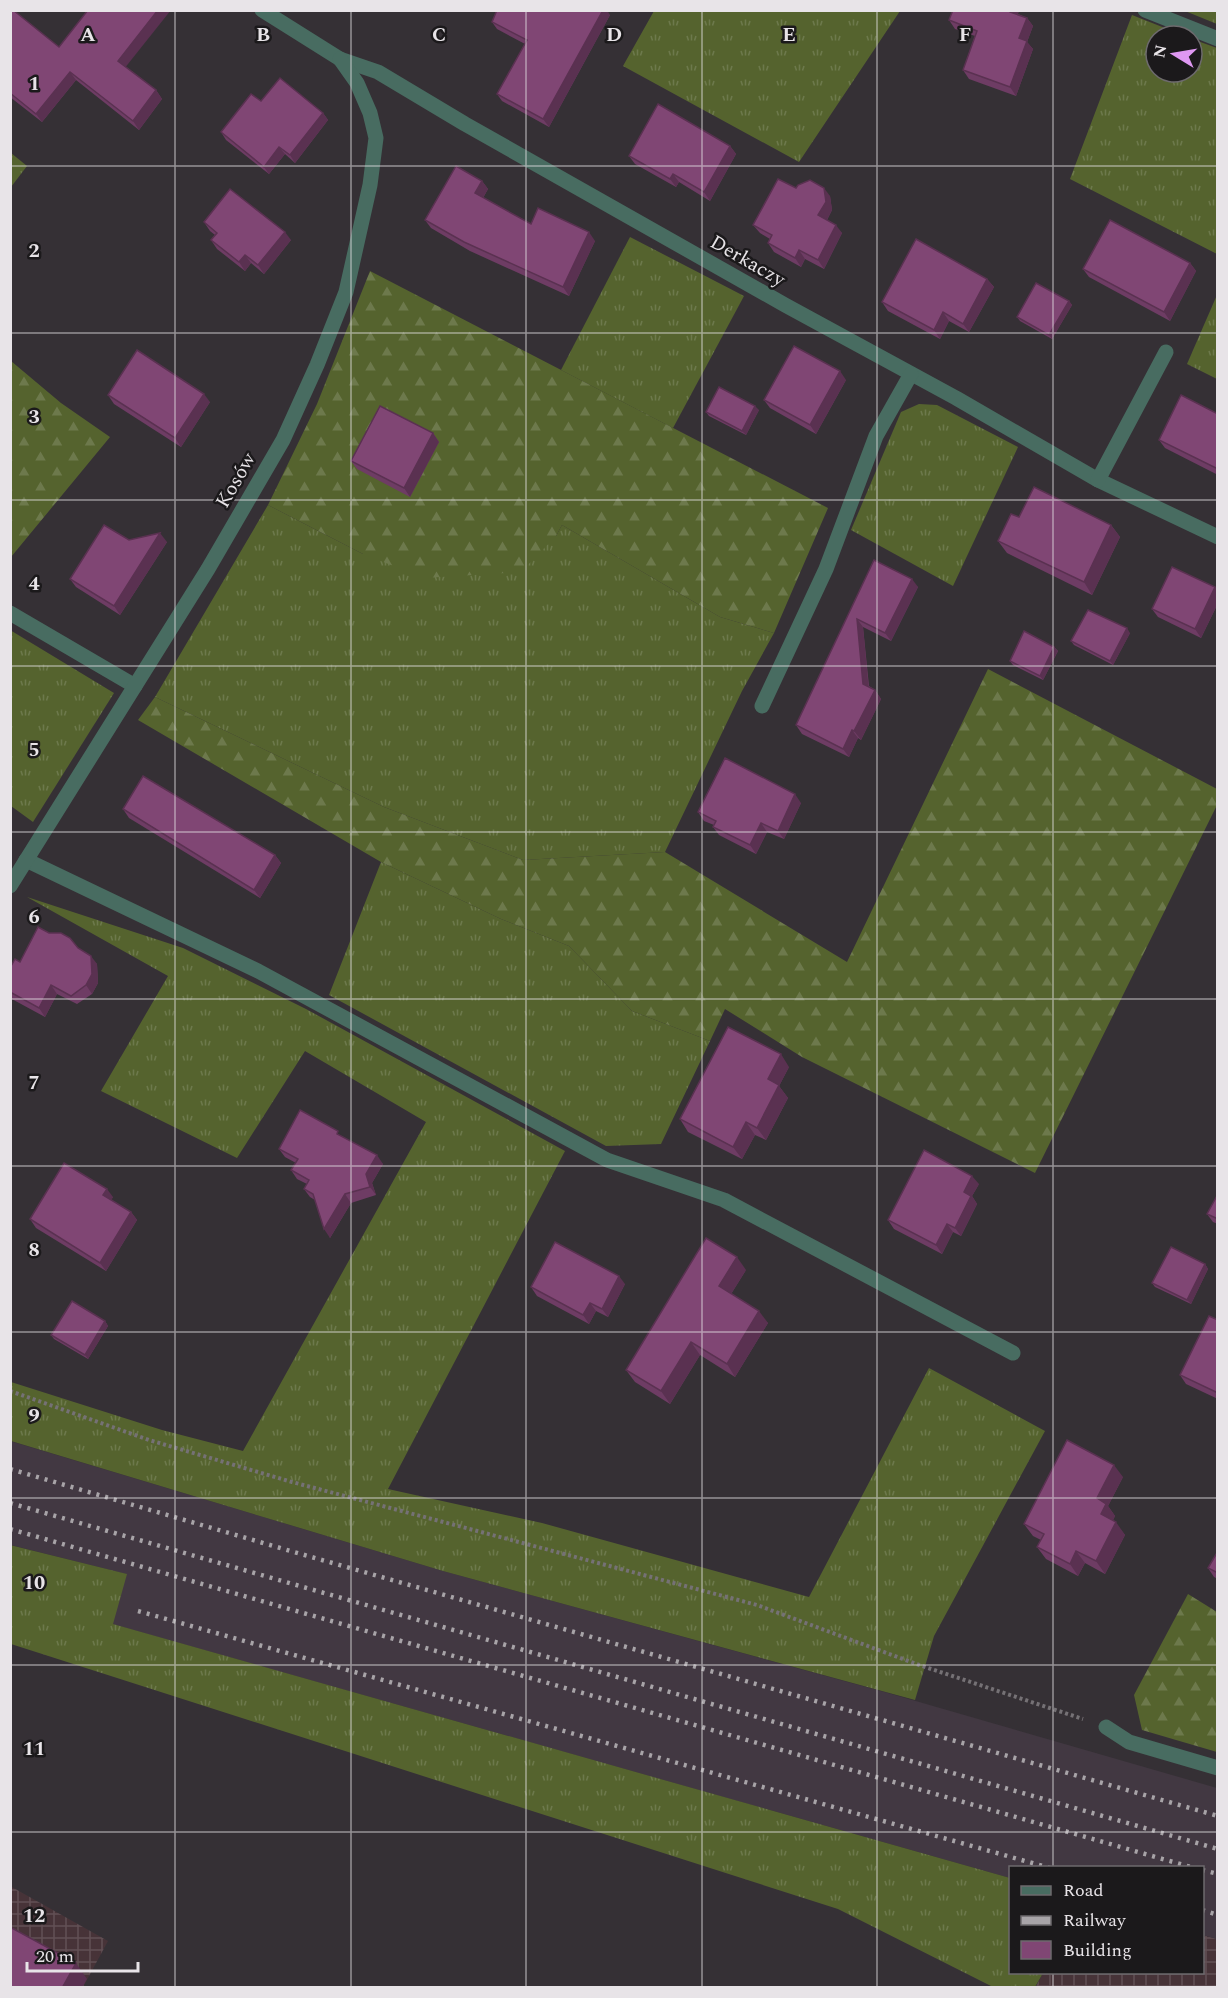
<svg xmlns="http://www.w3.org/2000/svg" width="1228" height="1998" font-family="Spectral,serif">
	<defs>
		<pattern id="industrial-grid" width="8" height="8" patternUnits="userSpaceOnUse" patternTransform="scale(1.5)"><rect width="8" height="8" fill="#473338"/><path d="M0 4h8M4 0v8" fill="none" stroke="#625055"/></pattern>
		<pattern id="grass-tufts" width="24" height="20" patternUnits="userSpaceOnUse" patternTransform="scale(1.5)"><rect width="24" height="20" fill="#55632e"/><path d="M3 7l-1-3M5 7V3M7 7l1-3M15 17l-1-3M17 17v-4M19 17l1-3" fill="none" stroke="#6d794c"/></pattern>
		<pattern id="forest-firs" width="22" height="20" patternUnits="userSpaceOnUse" patternTransform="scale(1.5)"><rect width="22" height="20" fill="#55632e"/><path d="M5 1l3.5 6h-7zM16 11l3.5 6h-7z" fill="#6d794c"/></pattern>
	</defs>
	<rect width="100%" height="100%" fill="#353035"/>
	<g fill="url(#industrial-grid)">
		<path d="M10,1886L108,1941L83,1987H11Z"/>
		<path d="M1203,1935L1217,1939V1987L1035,1988L1043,1973L1202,1972Z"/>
	</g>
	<path fill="#423842" d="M10,1441L443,1571L888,1693L1217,1788V1939L1203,1935L1202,1868H1010V1878L112,1624L126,1574L11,1545Z"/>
	<g fill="url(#grass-tufts)">
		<path d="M654,11V10L900,11L799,162L623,66Z"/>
		<path d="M1185,11H1217V24Z"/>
		<path d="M1132,15L1185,36H1156V72H1192V39L1217,48V254L1070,179Z"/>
		<path d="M11,153L27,166L11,187Z"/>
		<path d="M630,237L744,296L673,428L561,370Z"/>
		<path d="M1217,295V379L1187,364Z"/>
		<path d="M919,404L937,405L1018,447L953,586L851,530L901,412Z"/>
		<path d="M268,505L363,554L556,536L562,525L720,617L774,633L742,691L665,852L523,860L384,807L155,697Z"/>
		<path d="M10,630L114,693L33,822L11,806Z"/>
		<path d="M381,862L501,919L569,946L632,1011L710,1041L661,1144L606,1146L329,995Z"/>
		<path d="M27,897L183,948L306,1009L565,1151L388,1489L542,1523L809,1597L929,1368L1045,1431L934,1636L915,1700L443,1571L11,1441V1382L162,1430L243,1451L426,1122L305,1051L237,1158L101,1091L168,976Z"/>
		<path d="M10,1545L127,1574L113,1624L1010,1878V1972L1043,1973L1035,1987H993L838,1909L11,1644Z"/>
	</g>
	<g fill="url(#forest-firs)">
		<path d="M370,271L828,508L774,633L720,617L562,525L556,536L521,572L424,578L363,554L268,505L317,404Z"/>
		<path d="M11,361L61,403L110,437L11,557Z"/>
		<path d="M988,669L1217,789V805L1035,1173L802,1057L725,1009L710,1041L632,1011L569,946L501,919L381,862L138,720L155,697L384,807L523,860L665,852L847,962Z"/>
		<path d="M1188,1594L1217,1612V1752L1142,1730L1134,1695Z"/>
	</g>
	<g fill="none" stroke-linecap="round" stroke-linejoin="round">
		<path stroke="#757175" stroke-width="4" stroke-dasharray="3 3" stroke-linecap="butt" d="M10,1391L149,1440L292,1482L757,1605L919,1665L1083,1719"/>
		<g stroke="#486c61" stroke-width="15">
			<path d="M262,10L340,59L378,72L465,124L785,305L956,398L1098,480L1218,537"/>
			<path d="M1145,10L1218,39"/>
			<path d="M1098,480L1166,352"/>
			<path d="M10,613L135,686"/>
			<path d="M762,706L826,569L876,436L911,374"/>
			<path d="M26,860L258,971L607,1160L724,1200L1013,1353"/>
			<path d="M10,886L208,569L283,440L317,365L346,292L370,185L376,138L370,113L357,83L340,59"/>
			<path d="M1106,1727L1129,1742L1218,1768"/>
		</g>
		<g stroke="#a8a4a8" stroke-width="4.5" stroke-dasharray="3 6" stroke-linecap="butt">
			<path d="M10,1469L294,1552L1218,1816"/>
			<path d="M10,1503L1218,1849"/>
			<path d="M10,1529L1194,1868"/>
			<path d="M138,1611L1050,1868"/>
			<path d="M1202,1870L1218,1874"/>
			<path d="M1202,1910L1218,1915"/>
		</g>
	</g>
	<g fill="#6e3c64">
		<path d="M10,10L59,47L126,67L156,90L162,99L139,130L76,80L42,122L10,97Z"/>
		<path d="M953,10H1019L1018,14L1027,18L1033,26L1027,42L1033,49L1016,96L969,79L963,70L975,36L955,29L949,20Z"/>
		<path d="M610,15L549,127L502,101L497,94L525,44L497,29L492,22Z"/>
		<path d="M261,101L323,113L328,120L295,163L285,154L269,174L226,140L221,132Z"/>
		<path d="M730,146L736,154L710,201L679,182L676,187L635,164L629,156Z"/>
		<path d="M482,181L488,189L483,198L531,224L595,241L569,296L470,251L431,228L425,220Z"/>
		<path d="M796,188L830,196L832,210L827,220L842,233L824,269L805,259L801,267L774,252L768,243L770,239L760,233L753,225Z"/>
		<path d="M204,222L291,240L264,274L251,263L245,271L217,249L211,240L215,235L210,231Z"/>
		<path d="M1190,263L1196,271L1170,321L1089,277L1083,269Z"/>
		<path d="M987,279L994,287L969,332L949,321L940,339L888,311L882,302Z"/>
		<path d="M1069,301L1072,305L1052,339L1020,321L1017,317Z"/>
		<path d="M846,380L816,434L770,408L764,400Z"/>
		<path d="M108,395L210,402L181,447L114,404Z"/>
		<path d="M759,410L746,435L709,416L706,412Z"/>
		<path d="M1218,414V475L1165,448L1159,440Z"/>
		<path d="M433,433L439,442L410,497L357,469L351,461Z"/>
		<path d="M1019,517L1111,525L1120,537L1092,595L1007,553L998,541Z"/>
		<path d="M129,540L167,542L120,615L76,587L70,579Z"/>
		<path d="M874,560L918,587L891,641L863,627L869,686L875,690L881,699L861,740L858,738L849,757L802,734L796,725Z"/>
		<path d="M1215,587L1218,591V603L1201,638L1158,617L1152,609Z"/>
		<path d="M1130,633L1113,665L1074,645L1071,641Z"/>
		<path d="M1054,647L1058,651L1043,680L1013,665L1010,661Z"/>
		<path d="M801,803L784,839L767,832L756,854L719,835L713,827L714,825L704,821L698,812Z"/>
		<path d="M123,809L275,855L281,863L260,898L129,818Z"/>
		<path d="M78,948L97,964L98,983L92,994L77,1004L57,994L45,1017L10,998V968L20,962Z"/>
		<path d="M789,1067L779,1086L788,1098L766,1140L755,1135L742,1159L688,1132L680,1119Z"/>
		<path d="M342,1136L383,1164L372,1183L376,1195L351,1203L330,1238L315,1200L310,1197L304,1189L307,1184L297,1179L291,1170L296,1163L285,1157L279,1149Z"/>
		<path d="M979,1184L972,1196L977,1204L961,1236L953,1232L942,1254L894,1229L888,1220Z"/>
		<path d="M1218,1194V1224L1213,1222L1207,1214Z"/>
		<path d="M113,1197L111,1200L131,1212L137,1220L106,1271L36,1228L30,1219Z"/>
		<path d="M1205,1264L1208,1269L1191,1304L1155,1287L1152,1283Z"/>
		<path d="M746,1270L731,1294L768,1323L735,1377L700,1355L670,1404L635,1382L626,1370Z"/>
		<path d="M625,1284L608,1317L596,1311L589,1324L537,1296L531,1287Z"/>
		<path d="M1218,1320V1399L1186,1384L1180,1375Z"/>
		<path d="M105,1321L108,1326L88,1359L54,1339L51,1335Z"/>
		<path d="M1123,1477L1108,1506L1115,1516L1113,1520L1125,1535L1105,1574L1085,1563L1078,1576L1046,1559L1037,1547L1041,1540L1033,1536L1024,1524Z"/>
		<path d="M1218,1551V1579L1214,1577L1208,1568Z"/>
	</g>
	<g fill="#5a3151">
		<path d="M158,10H171L124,69L118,61Z"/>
		<path d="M603,10H607L610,15L549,127L543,119Z"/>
		<path d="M1010,10H1019L1016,20L1010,12Z"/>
		<path d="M1027,18L1033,26L1027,42L1033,49L1016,96L1010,87L1019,38Z"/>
		<path d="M70,72L76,80L42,122L36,114Z"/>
		<path d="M156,90L162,99L139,130L133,121Z"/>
		<path d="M323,113L328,120L295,163L290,155Z"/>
		<path d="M730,146L736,154L710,201L704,192Z"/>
		<path d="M279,147L285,154L269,174L264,167Z"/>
		<path d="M673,174L679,182L676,187L670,179Z"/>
		<path d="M482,181L488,189L481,201L475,193Z"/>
		<path d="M824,188L830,196L832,210L825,224L818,215Z"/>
		<path d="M836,225L842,233L824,269L818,260Z"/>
		<path d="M285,232L291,240L264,274L258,265Z"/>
		<path d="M589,232L595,241L569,296L563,287Z"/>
		<path d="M799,250L805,259L801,267L795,258Z"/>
		<path d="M245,255L251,263L245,271L239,262Z"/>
		<path d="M1190,263L1196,271L1170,321L1164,312Z"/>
		<path d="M987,279L994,287L969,332L963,324Z"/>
		<path d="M1069,301L1072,305L1052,339L1049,335Z"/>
		<path d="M943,312L949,321L940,339L934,330Z"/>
		<path d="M840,371L846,380L816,434L810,425Z"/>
		<path d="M204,394L210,402L181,447L175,438Z"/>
		<path d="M755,406L759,410L746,435L742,431Z"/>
		<path d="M433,433L439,442L410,497L404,488Z"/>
		<path d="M1111,525L1120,537L1092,595L1084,582Z"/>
		<path d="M160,533L167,542L120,615L114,606Z"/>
		<path d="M912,579L918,587L891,641L885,633Z"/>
		<path d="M1215,587L1218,591V603L1201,638L1195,629Z"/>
		<path d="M857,619L863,627L869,692L863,684Z"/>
		<path d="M1127,628L1130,633L1113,665L1110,661Z"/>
		<path d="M1054,647L1058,651L1043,680L1040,676Z"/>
		<path d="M875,690L881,699L861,740L854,731Z"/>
		<path d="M852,730L858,738L849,757L843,749Z"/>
		<path d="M795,794L801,803L784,839L778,831Z"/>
		<path d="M761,823L767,832L756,854L750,845Z"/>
		<path d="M275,855L281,863L260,898L254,890Z"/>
		<path d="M91,956L97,964L98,983L92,994L86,985Z"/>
		<path d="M51,985L57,994L45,1017L39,1008Z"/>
		<path d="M781,1054L789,1067L779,1086L788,1098L766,1140L757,1128L768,1079Z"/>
		<path d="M746,1122L755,1135L742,1159L733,1147Z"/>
		<path d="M377,1155L383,1164L372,1183L376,1195L370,1187L366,1174Z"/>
		<path d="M972,1176L979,1184L972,1196L977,1204L961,1236L955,1228L964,1192Z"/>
		<path d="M107,1189L113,1197L109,1204L103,1195Z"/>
		<path d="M345,1194L351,1203L330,1238L324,1229Z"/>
		<path d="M131,1212L137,1220L106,1271L100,1263Z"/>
		<path d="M947,1224L953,1232L942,1254L936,1245Z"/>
		<path d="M737,1257L746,1270L728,1299L719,1286Z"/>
		<path d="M1205,1264L1208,1269L1191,1304L1187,1300Z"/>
		<path d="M619,1276L625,1284L608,1317L602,1309Z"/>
		<path d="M590,1303L596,1311L589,1324L583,1315Z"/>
		<path d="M759,1311L768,1323L735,1377L727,1364Z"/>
		<path d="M105,1321L108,1326L88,1359L85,1355Z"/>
		<path d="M691,1342L700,1355L670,1404L661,1391Z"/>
		<path d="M1114,1465L1123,1477L1108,1506L1115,1516L1110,1527L1101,1514L1097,1498Z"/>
		<path d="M1116,1522L1125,1535L1105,1574L1096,1561Z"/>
		<path d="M1076,1551L1085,1563L1078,1576L1070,1564Z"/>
		<path d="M76,1963L87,1979L82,1988H62Z"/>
	</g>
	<g fill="#804674" stroke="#5a3151" stroke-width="1.5">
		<path d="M10,10H13L59,47L88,10H158L118,61L156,90L133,121L70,72L36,114L10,93Z"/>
		<path d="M497,10H603L543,119L497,94L527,40L492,22Z"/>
		<path d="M953,10H1010V12L1027,18L1019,38L1027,41L1010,87L963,70L977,31L949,20Z"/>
		<path d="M280,78L323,113L290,155L279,147L264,167L221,132L251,94L261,101Z"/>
		<path d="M658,104L730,146L704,192L673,174L670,179L629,156Z"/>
		<path d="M456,166L482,181L475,193L531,224L538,208L589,232L563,287L464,242L425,220Z"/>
		<path d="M778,179L796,188L798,185L810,180L824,188L826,202L818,215L836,225L818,260L799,250L795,258L768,243L772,235L753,225Z"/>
		<path d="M230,189L285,232L258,265L245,255L239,262L211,240L217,233L204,222Z"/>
		<path d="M1110,220L1190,263L1164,312L1083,269Z"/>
		<path d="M916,239L987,279L963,324L943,312L934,330L882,302Z"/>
		<path d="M1036,283L1069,301L1049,335L1017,317Z"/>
		<path d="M794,346L840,371L810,425L764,400Z"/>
		<path d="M137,350L204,394L175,438L108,395Z"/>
		<path d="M719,387L755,406L742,431L706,412Z"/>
		<path d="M1181,395L1218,414V469L1159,440Z"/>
		<path d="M380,406L433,433L404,488L351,461Z"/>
		<path d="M1034,487L1111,525L1084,582L998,541L1011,514L1019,517Z"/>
		<path d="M104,525L129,540L160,533L114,606L70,579Z"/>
		<path d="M874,560L912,579L885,633L857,619L863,684L875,690L854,731L852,730L843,749L796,725Z"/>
		<path d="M1172,567L1215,587L1195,629L1152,609Z"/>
		<path d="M1088,610L1127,628L1110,661L1071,641Z"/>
		<path d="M1024,631L1054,647L1040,676L1010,661Z"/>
		<path d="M725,758L795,794L778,831L761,823L750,845L713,827L716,821L698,812Z"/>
		<path d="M143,776L275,855L254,890L123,809Z"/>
		<path d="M38,927L49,933H61L70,938L78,948L91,956L92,974L86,985L71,996L51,985L39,1008L10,992V968L15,959L20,962Z"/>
		<path d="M728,1027L781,1054L768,1079L779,1085L757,1128L746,1122L733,1147L680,1119Z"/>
		<path d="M300,1110L338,1131L337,1134L377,1155L366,1174L370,1187L345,1194L324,1229L313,1194L304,1189L309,1180L291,1170L298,1159L279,1149Z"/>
		<path d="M924,1150L972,1176L964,1192L971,1196L955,1228L947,1224L936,1245L888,1220Z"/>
		<path d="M64,1163L107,1189L103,1195L131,1212L100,1263L30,1219Z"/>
		<path d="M1218,1194V1219L1207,1214Z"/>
		<path d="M706,1238L737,1257L719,1286L759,1311L727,1364L691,1342L661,1391L626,1370Z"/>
		<path d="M555,1242L619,1276L602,1309L590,1303L583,1315L531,1287Z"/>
		<path d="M1171,1247L1205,1264L1187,1300L1152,1283Z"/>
		<path d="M72,1301L105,1321L85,1355L51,1335Z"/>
		<path d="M1209,1316L1218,1320V1393L1180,1375Z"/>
		<path d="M1067,1440L1114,1465L1097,1498L1106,1504L1101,1514L1116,1522L1096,1561L1076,1551L1070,1564L1037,1547L1044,1534L1024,1524Z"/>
		<path d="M1218,1551V1573L1208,1568Z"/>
		<path d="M10,1927L76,1963L62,1988H10Z"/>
	</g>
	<path fill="none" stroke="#e8e4e8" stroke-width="1.5" stroke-opacity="0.55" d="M175,10V1988M351,10V1988M526,10V1988M702,10V1988M877,10V1988M1053,10V1868M10,166H1218M10,333H1218M10,500H1218M10,666H1218M10,832H1218M10,999H1218M10,1166H1218M10,1332H1218M10,1498H1218M10,1665H1218M10,1832H1218M1053,1972V1988"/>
	<g text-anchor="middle" stroke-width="5" stroke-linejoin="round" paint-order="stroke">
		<g font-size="20" fill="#e8e4e8" stroke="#1b191b">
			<text transform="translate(748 260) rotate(30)" y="7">Derkaczy</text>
			<text transform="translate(235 480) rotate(-60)" y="7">Kosów</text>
		</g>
	</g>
	<g font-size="20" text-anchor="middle" font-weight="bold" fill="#e8e4e8" stroke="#1b191b" stroke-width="5" stroke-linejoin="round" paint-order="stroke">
		<text x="88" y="41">A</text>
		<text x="263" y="41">B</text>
		<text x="439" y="41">C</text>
		<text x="614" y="41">D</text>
		<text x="789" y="41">E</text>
		<text x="965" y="41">F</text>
		<text x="34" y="90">1</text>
		<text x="34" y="257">2</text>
		<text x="34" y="423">3</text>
		<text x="34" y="590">4</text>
		<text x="34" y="756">5</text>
		<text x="34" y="923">6</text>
		<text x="34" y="1089">7</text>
		<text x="34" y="1256">8</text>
		<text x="34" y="1422">9</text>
		<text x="34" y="1589">10</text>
		<text x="34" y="1755">11</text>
		<text x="34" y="1922">12</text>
	</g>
	<rect width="1228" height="1998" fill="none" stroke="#e8e4e8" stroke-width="24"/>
	<rect x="1009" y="1866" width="195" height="108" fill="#1b191b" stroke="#6d6a6d" stroke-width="1.5"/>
	<rect x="1021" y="1886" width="30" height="9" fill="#486c61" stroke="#6d6a6d" stroke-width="1.5"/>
	<text x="1063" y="1896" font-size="18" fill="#e8e4e8">Road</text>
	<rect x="1021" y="1916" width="30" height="9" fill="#a8a4a8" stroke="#6d6a6d" stroke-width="1.5"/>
	<text x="1063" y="1926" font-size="18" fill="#e8e4e8">Railway</text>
	<rect x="1021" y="1941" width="30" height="18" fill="#804674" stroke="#6d6a6d" stroke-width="1.5"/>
	<text x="1063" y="1956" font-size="18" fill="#e8e4e8">Building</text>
	<g transform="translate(1174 54) rotate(281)"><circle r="28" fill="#1b191b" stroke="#6d6a6d" stroke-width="1.5"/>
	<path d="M0-4.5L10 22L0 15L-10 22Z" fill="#df98f2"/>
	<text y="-9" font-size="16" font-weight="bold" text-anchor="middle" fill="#e8e4e8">N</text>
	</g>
	<path d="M27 1962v9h111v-9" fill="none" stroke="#e8e4e8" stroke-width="3"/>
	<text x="36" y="1962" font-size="18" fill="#e8e4e8" stroke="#1b191b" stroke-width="4.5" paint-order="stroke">20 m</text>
</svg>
